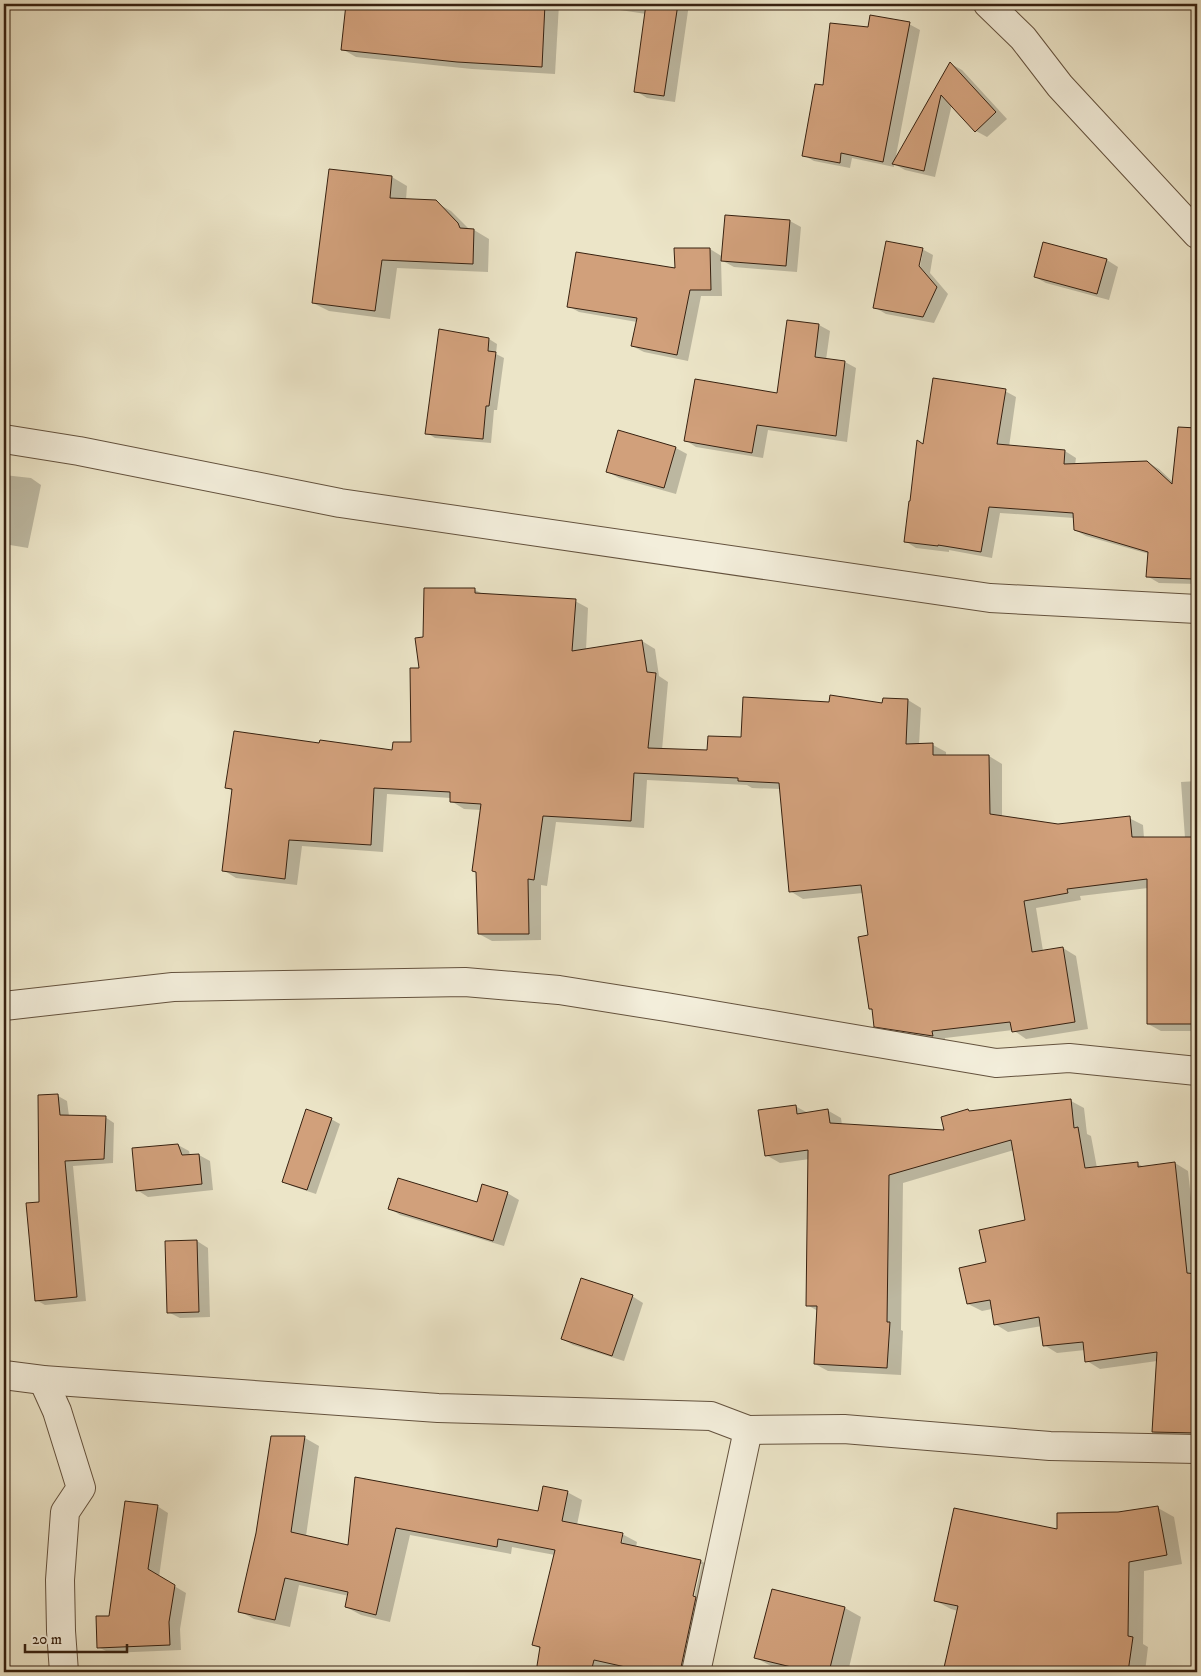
<svg xmlns="http://www.w3.org/2000/svg" width="1201" height="1676" font-family="'IM FELL DW Pica',serif">
	<rect width="100%" height="100%" fill="#ece5c8"/>
	<filter id="stains"><feTurbulence type="fractalNoise" baseFrequency=".004" numOctaves="4"/><feColorMatrix values="0 0 0 0 .2 0 0 0 0 .09 0 0 0 0 .02 0 0 0 .5 -.17"/></filter>
	<radialGradient id="worn" r=".72"><stop offset=".6" stop-color="#630" stop-opacity="0"/><stop offset="1" stop-color="#630" stop-opacity=".3"/></radialGradient>
	<g fill="#0003" fill-rule="evenodd">
		<path d="M347,4H559L555,74L472,69L356,57L342,49Z"/>
		<path d="M609,4H689L675,102L647,98L636,91L646,14L620,10Z"/>
		<path d="M909,24L920,30L895,161L951,64L962,70L1007,119L987,137L976,131L952,104L935,177L905,170L894,164V167L852,158L850,168L814,161L803,155L824,87L869,29Z"/>
		<path d="M1197,116V143L1192,117Z"/>
		<path d="M330,170L392,177L407,186L406,200L435,202L451,211L470,230H474L489,239L488,272L397,268L390,319L329,311L313,303Z"/>
		<path d="M790,221L801,227L797,272L734,267L721,260L722,296H701L688,361L644,352L632,346L637,322L579,312L568,306L676,269L710,249L723,257Z"/>
		<path d="M1044,243L1107,260L1118,267L1109,300L1046,283L1035,277Z"/>
		<path d="M922,249L933,255L930,273L948,294L934,323L886,314L874,307ZM921,251H923L919,272H917Z"/>
		<path d="M788,321L819,325L830,331L826,360L845,362L856,368L847,442L768,430L763,458L696,447L685,440L778,395Z"/>
		<path d="M489,339L497,344L496,354L504,358L497,410H494L491,443L435,438L427,433Z"/>
		<path d="M1005,391L1016,397L1009,447L1065,451L1076,458L1075,465L1147,462L1159,469L1174,483L1176,458L1197,460V584L1159,583L1147,576L1149,554L1086,536L1075,530L1074,518L1000,513L992,558L949,550V552L916,548L905,541L924,445Z"/>
		<path d="M619,432L676,448L687,454L676,494L619,478L608,472Z"/>
		<path d="M4,475L31,478L41,485L28,548L4,544Z"/>
		<path d="M475,590L483,594L575,601L588,608L586,650L642,641L655,649L659,676L668,682L662,750L709,751L830,703L884,704V699L908,700L921,708L919,745H933L946,752V757L989,756L1002,764V817L1058,826L1129,818L1143,825L1144,838H1185L1181,782L1197,781V1031H1161L1148,1024V888L1080,896L1081,900L1036,908L1043,951L1063,948L1076,956L1088,1029L1026,1039L1013,1030L945,1038V1043L889,1033L876,1026L874,1010L870,1009V936L863,893L803,899L790,891L781,789L752,788L747,785L647,780L644,828L556,822L547,886L541,885V940L492,941L479,934L478,873L473,871L481,810L464,809L451,801V798L387,794L383,852L302,846L297,885L236,878L223,870L233,791L227,788L320,744L394,751L413,744L424,638Z"/>
		<path d="M58,1096L67,1101L69,1116L105,1117L114,1123L113,1163L73,1166L86,1301L45,1305L36,1300L40,1203Z"/>
		<path d="M1071,1101L1084,1108L1087,1134L1091,1136L1097,1168L1138,1164L1144,1167L1175,1163L1188,1171L1197,1251V1440H1167L1153,1432L1157,1361L1100,1369L1087,1361L1085,1350L1057,1353L1044,1345L1042,1326L1008,1332L995,1324L992,1309L982,1311L968,1304L988,1263L1027,1221L1014,1150L903,1183L901,1330L903,1331L901,1375L828,1371L815,1364L818,1311L807,1305L810,1159L780,1163L766,1155L795,1106L808,1113L827,1110L841,1118L842,1125L946,1131L968,1110L972,1112Z"/>
		<path d="M331,1119L340,1124L316,1194L292,1186L283,1181Z"/>
		<path d="M178,1145L189,1151L190,1156L199,1155L210,1161L213,1190L148,1197L137,1190Z"/>
		<path d="M507,1193L519,1200L504,1246L400,1215L389,1208L478,1203Z"/>
		<path d="M197,1241L208,1248L210,1317L180,1318L168,1312Z"/>
		<path d="M632,1296L643,1303L624,1361L573,1345L562,1339Z"/>
		<path d="M272,1437L305,1438L319,1446L306,1536L349,1546L356,1478L539,1513L567,1492L582,1500L577,1525L622,1534L637,1542L636,1547L701,1561L715,1569L696,1672H631L608,1667L607,1672H537L541,1649L534,1645L555,1555L512,1547L511,1554L410,1535L390,1622L361,1615L346,1607L349,1596L299,1585L290,1627L254,1619L239,1611L257,1533ZM621,1537H623L621,1549ZM699,1564H702L693,1603L691,1602Z"/>
		<path d="M4,1449L10,1452L4,1528Z"/>
		<path d="M157,1506L168,1513L159,1577L186,1593L180,1629L181,1650L110,1653L98,1647Z"/>
		<path d="M1158,1508L1174,1517L1182,1564L1144,1571L1143,1644L1148,1647L1145,1672H944L958,1611L951,1609L936,1601L1058,1530L1118,1514Z"/>
		<path d="M845,1608L861,1617L848,1672H793L773,1667L756,1658Z"/>
	</g>
	<g fill="#d1a07b" stroke="#372110">
		<path d="M346,4H545L542,67L457,62L341,50Z"/>
		<path d="M646,4H678L664,96L634,92Z"/>
		<path d="M870,15L910,22L883,162L841,153L840,163L802,156L815,84L823,85L830,23L868,27Z"/>
		<path d="M950,62L996,112L975,132L941,95L924,171L892,164Z"/>
		<path d="M329,169L392,176L390,198L436,200L458,223L460,228L474,229L473,264L382,260L375,311L312,303Z"/>
		<path d="M725,215L790,220L786,266L721,261Z"/>
		<path d="M886,241L923,248L919,266L937,287L923,317L873,308Z"/>
		<path d="M1043,242L1107,259L1097,294L1034,277Z"/>
		<path d="M674,248H710L711,290H690L677,355L631,346L637,318L567,307L576,252L675,268Z"/>
		<path d="M787,320L819,324L815,357L845,361L836,436L757,425L752,453L684,441L695,379L777,393Z"/>
		<path d="M439,329L489,338L488,351L496,352L489,406H486L483,439L425,434Z"/>
		<path d="M933,378L1006,389L997,444L1065,450L1064,464L1147,461L1172,484L1178,427L1197,428V531L1194,579L1146,577L1148,552L1074,530L1073,513L989,507L981,552L938,545V546L904,542L909,501H910L917,440L923,444Z"/>
		<path d="M618,430L676,447L664,488L606,472Z"/>
		<path d="M424,588H475V593L576,599L572,651L642,640L647,672L656,673L648,748L707,750L708,736L741,737L743,697L829,702L830,695L882,703L883,698L908,699L906,744L933,743V755H989L990,814L1058,824L1130,816L1132,837H1197V1024H1147V879L1067,889L1068,893L1024,901L1032,952L1063,947L1075,1022L1012,1032L1010,1022L932,1031L933,1036L874,1027L872,1009H869L858,937L868,935L861,885L789,892L779,783L738,781V778L634,773L631,821L543,816L534,880L528,879L529,934H478L476,872L472,871L481,804L450,802V792L374,788L371,845L289,840L285,879L222,871L232,789L225,788L234,731L319,743L320,740L392,750L393,742H411L410,668H419L415,638L423,637Z"/>
		<path d="M58,1094L60,1115L106,1116L104,1159L65,1161L77,1297L35,1301L26,1203L39,1202L38,1095Z"/>
		<path d="M1071,1099L1074,1128L1078,1127L1085,1168L1138,1162V1167L1175,1162L1187,1273L1197,1274V1433L1152,1432L1157,1352L1085,1362L1083,1342L1043,1346L1039,1317L994,1325L990,1300L967,1304L959,1268L986,1262L979,1230L1025,1220L1011,1140L889,1175L887,1322H890L887,1368L814,1364L817,1306H806L808,1150L765,1156L758,1110L796,1105L797,1114L828,1109L830,1123L944,1130L941,1117L968,1109L969,1111Z"/>
		<path d="M306,1109L332,1118L307,1190L282,1182Z"/>
		<path d="M178,1144L182,1155L199,1154L202,1184L136,1191L132,1148Z"/>
		<path d="M398,1178L477,1202L482,1184L508,1192L493,1241L388,1209Z"/>
		<path d="M197,1240L199,1312L167,1313L165,1241Z"/>
		<path d="M581,1278L633,1295L612,1356L561,1339Z"/>
		<path d="M271,1436H305L291,1532L348,1545L355,1477L538,1511L543,1486L568,1491L562,1521L623,1533L621,1543L701,1560L693,1596L696,1597L680,1672H648L594,1660L591,1672H536L540,1647L532,1645L555,1550L498,1539L497,1547L396,1528L376,1615L345,1607L348,1592L285,1578L275,1620L238,1612L256,1533Z"/>
		<path d="M125,1501L158,1505L148,1569L175,1585L169,1622L170,1645L97,1648L96,1616H109Z"/>
		<path d="M1158,1506L1167,1555L1129,1562L1128,1636L1133,1637L1128,1672H943L958,1606L934,1601L954,1508L1057,1529V1513L1118,1512Z"/>
		<path d="M772,1589L845,1607L829,1672H812L754,1658Z"/>
	</g>
	<g fill="none" stroke-linecap="round" stroke-linejoin="round">
		<g stroke="#64523e" stroke-width="30">
			<g id="minor">
				<path d="M988,4L1023,38L1060,86L1197,234"/>
				<path d="M4,439L79,451L340,503L990,598L1197,609"/>
				<path d="M4,1006L173,987L465,982L559,990L666,1007L996,1063L1069,1058L1197,1071"/>
				<path d="M4,1375L43,1380L438,1408L711,1416L748,1430L844,1429L1050,1446L1197,1449"/>
				<path d="M43,1380L57,1411L81,1488L65,1512L60,1580L61,1631L64,1672"/>
				<path d="M696,1672L748,1430"/>
			</g>
		</g>
		<use href="#minor" stroke="#f3eedb" stroke-width="28"/>
	</g>
	<rect width="1201" height="1676" fill="none" stroke="#ece5c8" stroke-width="20"/>
	<rect x="5" y="5" width="1191" height="1666" fill="none" stroke="#372110" stroke-width="2.5"/>
	<rect x="10" y="10" width="1181" height="1656" fill="none" stroke="#372110"/>
	<path d="M25 1644v8h102v-8" fill="none" stroke="#372110" stroke-width="2.5"/>
	<text x="32" y="1644" font-size="15" fill="#372110" stroke="#f3eedb" stroke-width="4" paint-order="stroke">20 m</text>
	<rect width="100%" height="100%" filter="url(#stains)"/>
	<rect width="100%" height="100%" fill="url(#worn)"/>
</svg>
